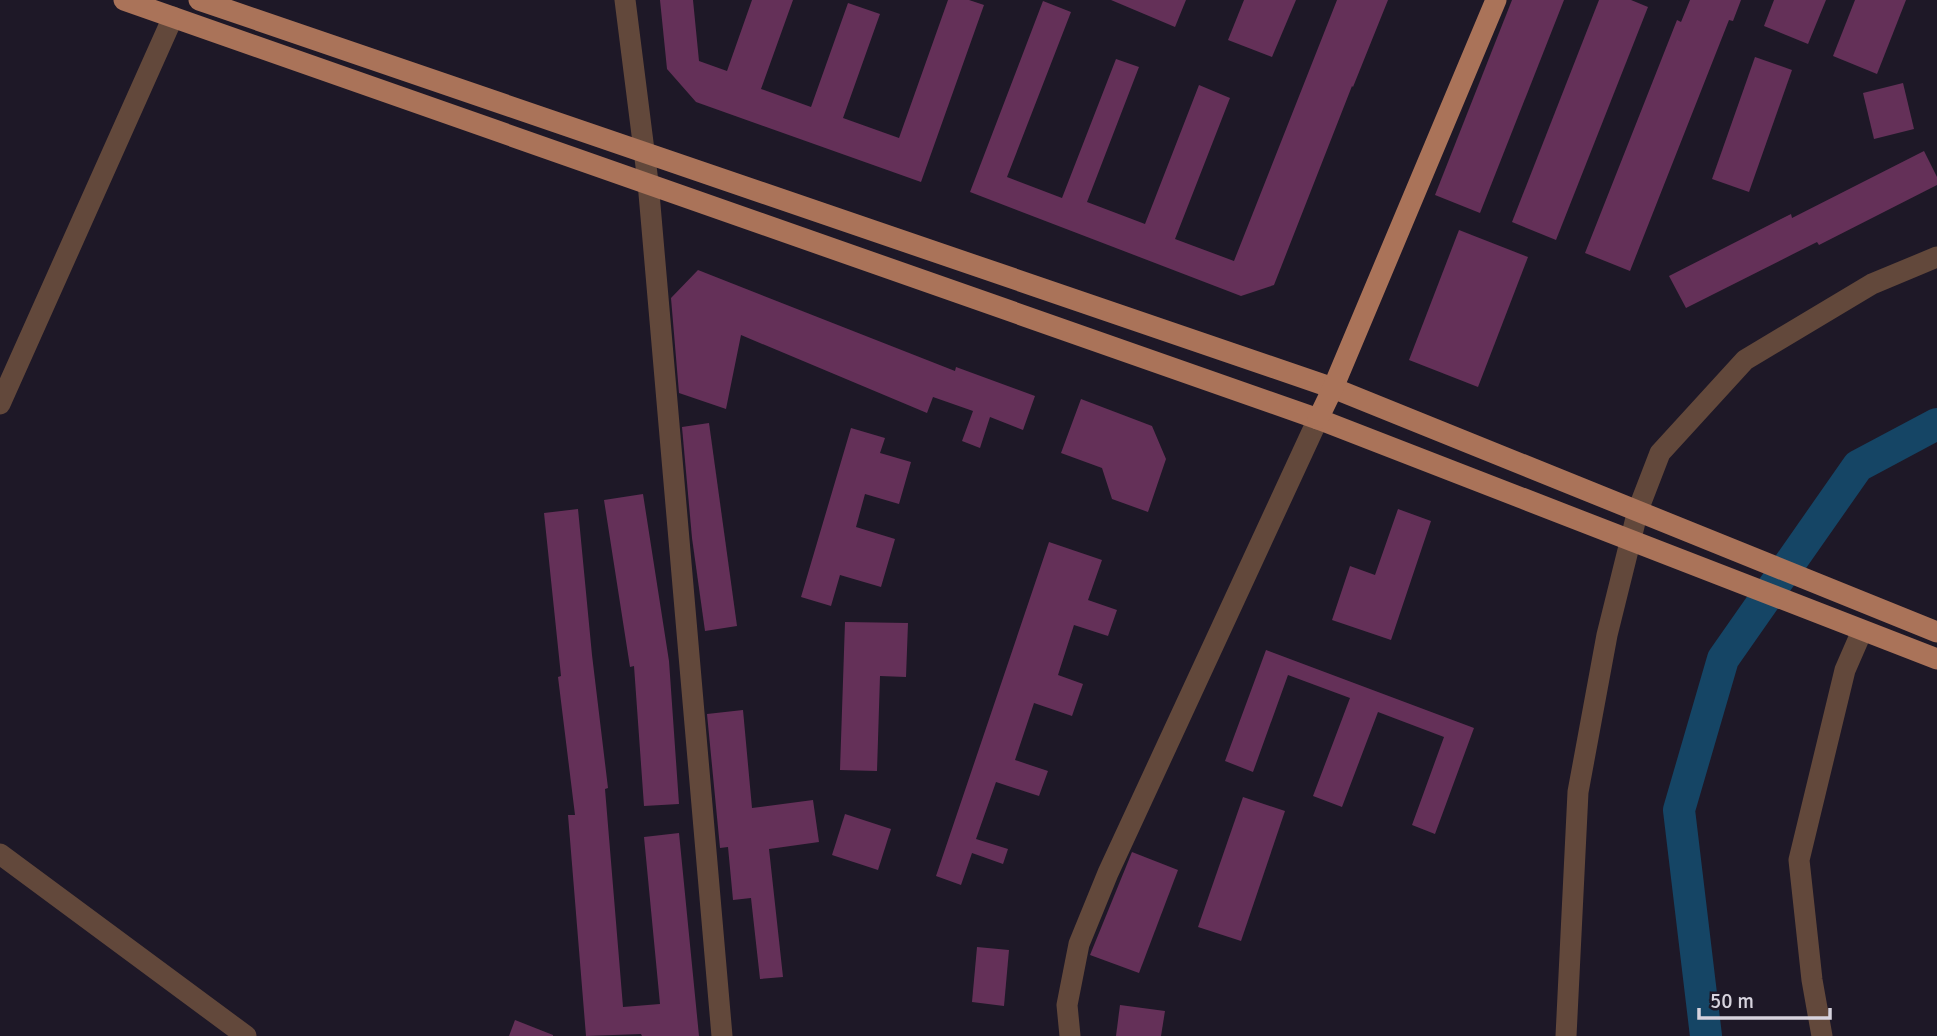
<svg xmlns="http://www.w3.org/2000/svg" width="1937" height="1036" font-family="Signika,sans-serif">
	<rect width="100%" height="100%" fill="#1e1827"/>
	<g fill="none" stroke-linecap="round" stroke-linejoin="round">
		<path stroke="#154565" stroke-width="32" d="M1706,1036L1679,810L1723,659L1858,466L1937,424"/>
	</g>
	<g fill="#643058">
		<path d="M660,0H693L699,61L727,71L752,0H793L761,89L811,107L848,3L880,14L843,118L899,138L948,0H969L984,5L921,182L696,102L667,69Z"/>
		<path d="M1111,0H1186L1175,27Z"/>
		<path d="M1244,0H1296L1272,57L1228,40Z"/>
		<path d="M1337,0H1388L1353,87L1352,86L1274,285L1241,296L970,192L1043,1L1071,12L1007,177L1062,198L1116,59L1139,67L1087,202L1145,224L1199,85L1230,98L1175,239L1234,261Z"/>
		<path d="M1512,0H1564L1480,213L1435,195Z"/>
		<path d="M1599,0H1631L1648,7L1556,240L1512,222Z"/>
		<path d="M1690,0H1741L1733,21L1729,20L1630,271L1585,253L1677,20L1681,22Z"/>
		<path d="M1774,0H1826L1808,44L1764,26Z"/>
		<path d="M1855,0H1906L1877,74L1833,56Z"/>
		<path d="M1755,57L1792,70L1749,192L1712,179Z"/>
		<path d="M1903,83L1914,129L1874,139L1863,93Z"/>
		<path d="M1924,151L1937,177V185L1819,245L1817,242L1686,308L1669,276L1791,214L1792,218Z"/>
		<path d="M1459,230L1528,257L1478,387L1409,360Z"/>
		<path d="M698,270L955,371L956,367L1035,396L1023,430L990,417L980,448L962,441L973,411L933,397L927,413L741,335L726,409L679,393L671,298Z"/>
		<path d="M1081,399L1152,426L1166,459L1148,512L1112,499L1102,468L1061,453Z"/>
		<path d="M709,423L737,626L705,631L692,538L682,427Z"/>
		<path d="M851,428L885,438L880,453L911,462L899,504L865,494L856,527L895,539L881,587L840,575L831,606L801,597Z"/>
		<path d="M643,494L669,661L679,804L644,806L634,666L630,667L604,500Z"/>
		<path d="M578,509L592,655L608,788L605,789L623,1007L660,1004L644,837L679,833L699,1036H642L641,1034L586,1036L568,815H575L558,677L561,676L544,513Z"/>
		<path d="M1398,509L1431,521L1391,640L1332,620L1350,566L1375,575Z"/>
		<path d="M1049,542L1102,560L1088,600L1117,610L1108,636L1074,625L1058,675L1083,684L1072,716L1034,703L1015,760L1048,771L1039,796L996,782L976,839L1008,849L1003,864L972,853L961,885L936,876Z"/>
		<path d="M845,622L908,623L906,677L880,676L877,771L840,770Z"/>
		<path d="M1266,650L1474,728L1435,834L1412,825L1444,737L1378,712L1342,807L1313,796L1350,698L1288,675L1253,772L1225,761Z"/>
		<path d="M743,710L752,808L813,800L819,842L769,849L783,977L760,979L751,898L733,900L728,847L720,848L707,714Z"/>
		<path d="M1243,797L1285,811L1241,941L1198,927Z"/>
		<path d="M845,814L891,829L878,870L832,855Z"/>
		<path d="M1132,852L1178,870L1139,973L1090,955Z"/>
		<path d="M977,947L1009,950L1004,1006L972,1002Z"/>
		<path d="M1120,1005L1165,1011L1161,1036H1116Z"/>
		<path d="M515,1020L553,1035V1036H509Z"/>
	</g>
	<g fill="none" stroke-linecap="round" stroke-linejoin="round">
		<g stroke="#62483b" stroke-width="21">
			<path d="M625,0L648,182L722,1036"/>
			<path d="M0,404L173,17"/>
			<path d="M0,854L246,1036"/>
			<path d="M1070,1036L1067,1005L1079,944L1108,873L1318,419"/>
			<path d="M1566,1036L1578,792L1607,635L1638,510L1660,453L1745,360L1872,284L1937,257"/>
			<path d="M1822,1036L1812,980L1799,860L1845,670L1862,631"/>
		</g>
		<g stroke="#aa7359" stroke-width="21">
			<path d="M124,0L1318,419L1937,659"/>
			<path d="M199,0L1333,388L1937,632"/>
			<path d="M1318,419L1333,388L1496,0"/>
		</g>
	</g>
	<path d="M1699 1008v10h131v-10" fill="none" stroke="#d7d3de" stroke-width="3.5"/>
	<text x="1710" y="1008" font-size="21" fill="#d7d3de" stroke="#1e1827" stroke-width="5" paint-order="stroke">50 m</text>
</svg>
